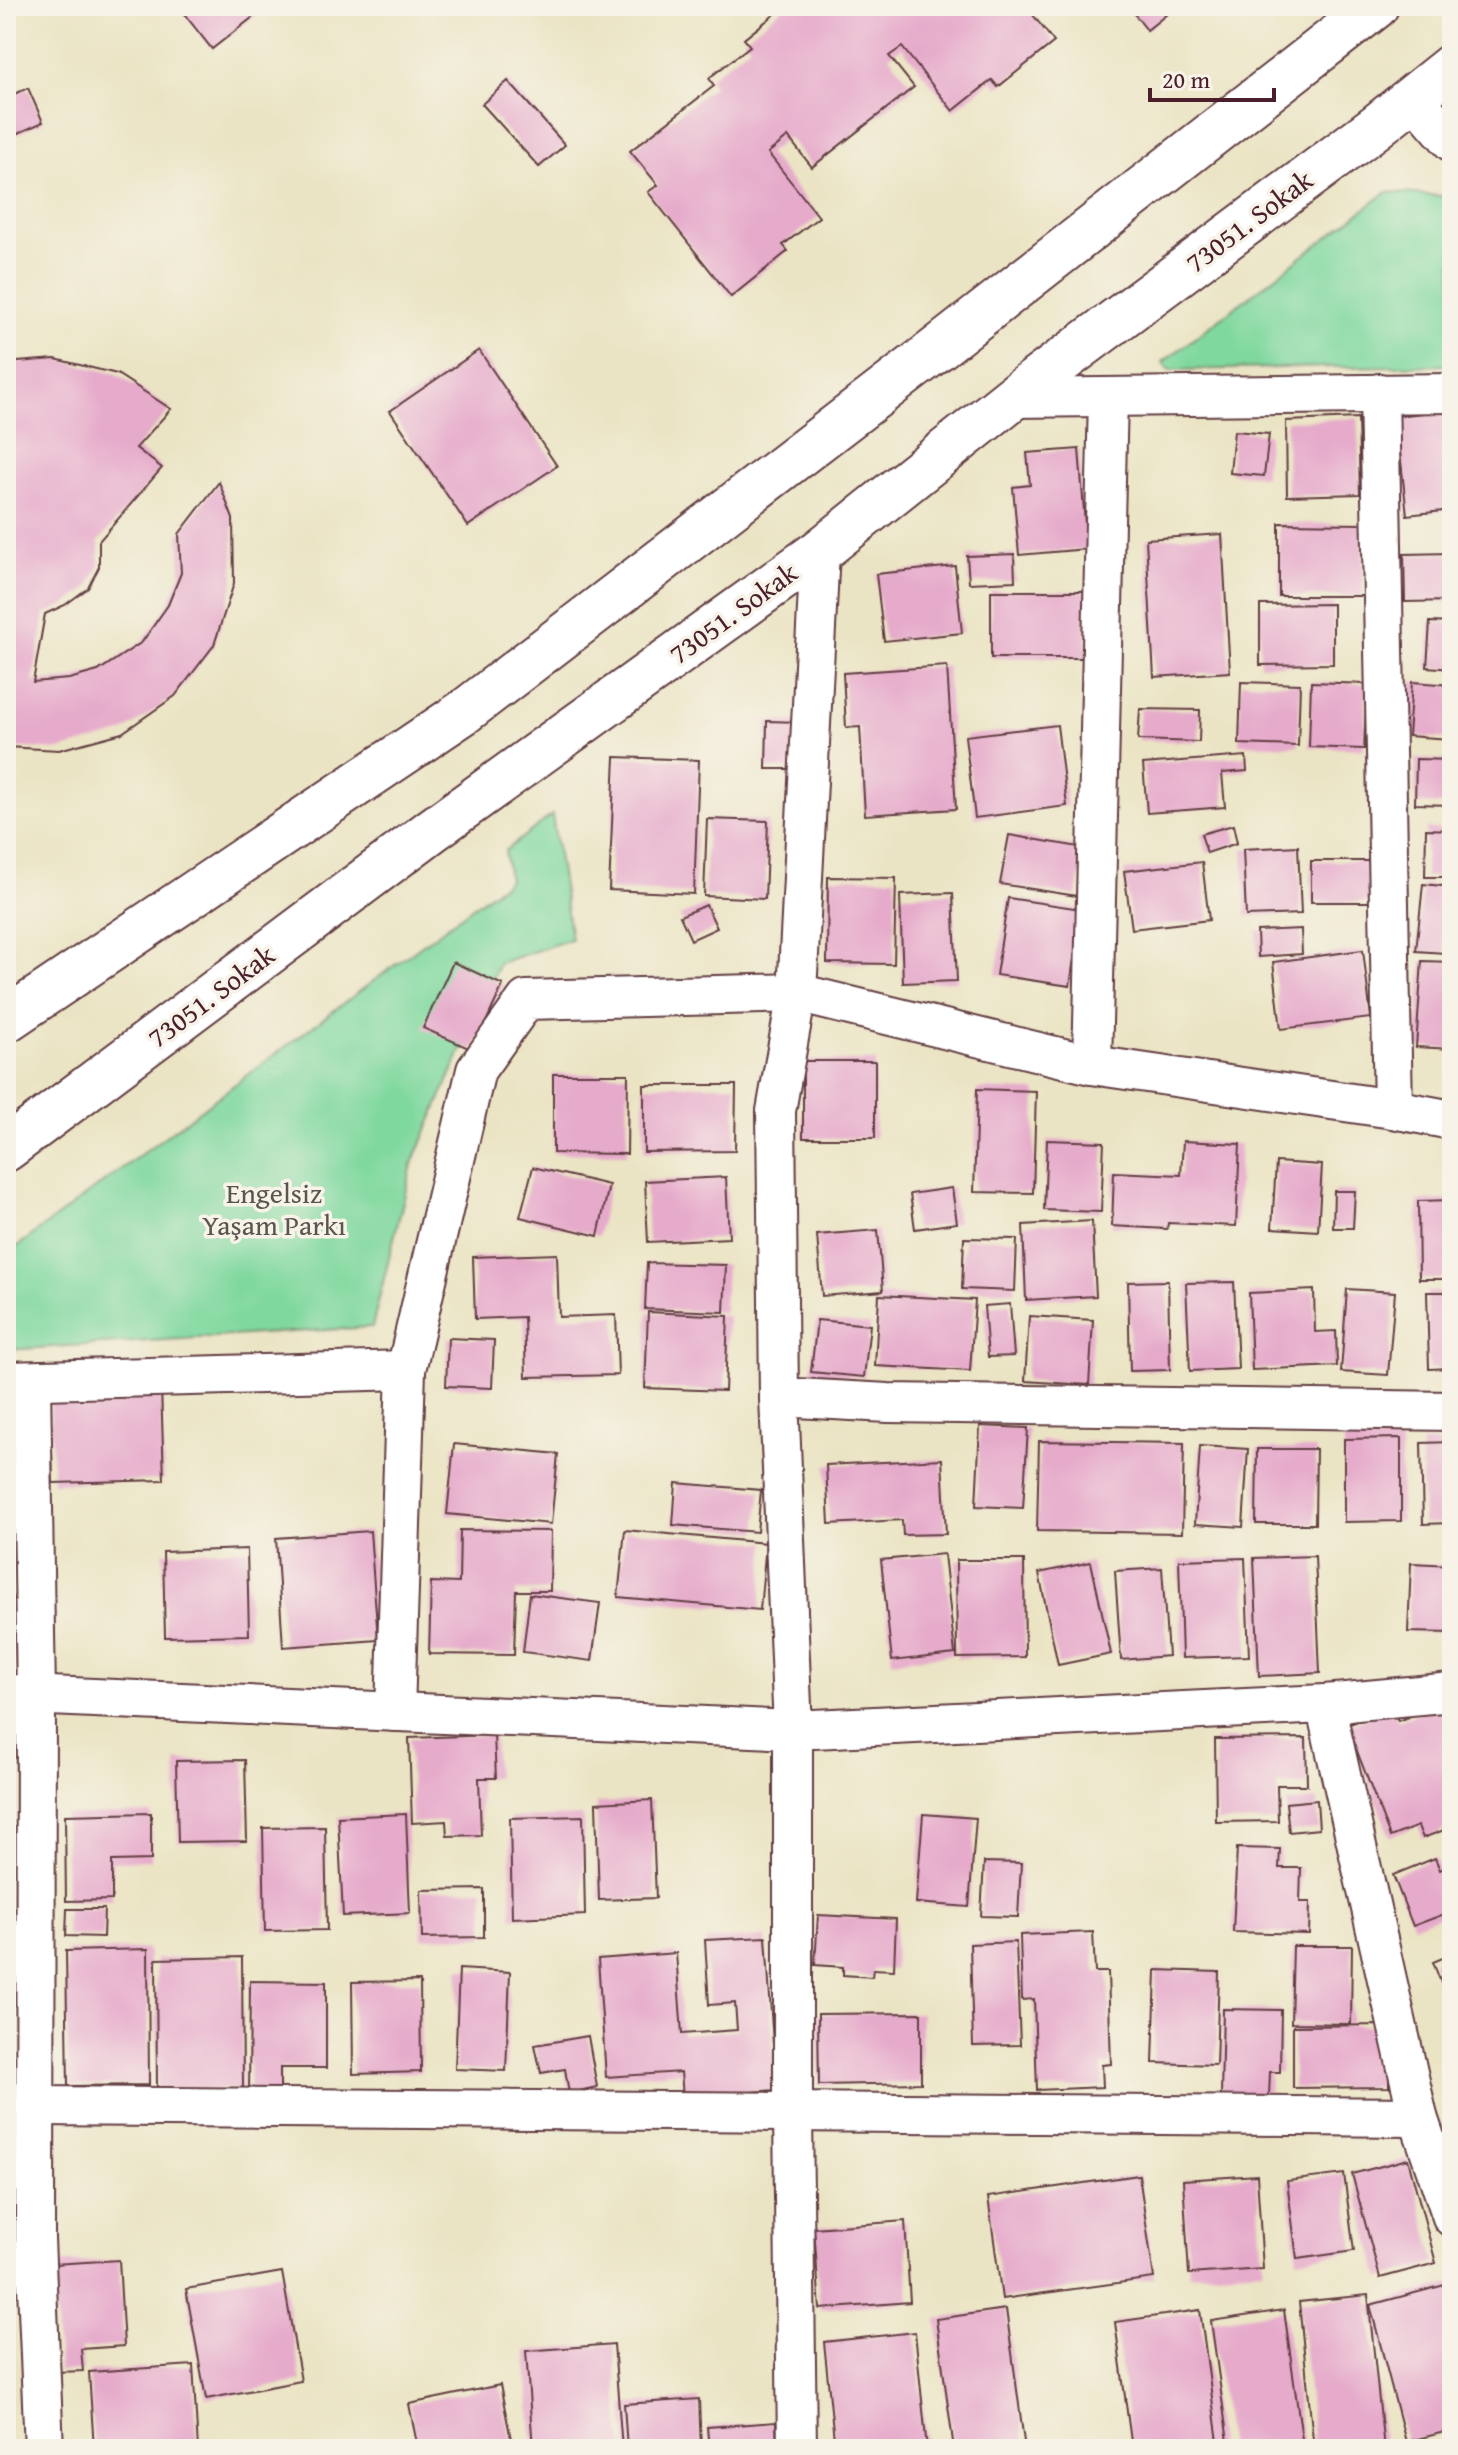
<svg xmlns="http://www.w3.org/2000/svg" width="1458" height="2455" font-family="'Gentium Book Plus',serif">
	<rect width="100%" height="100%" fill="#f7f3e8"/>
	<filter id="ink" filterUnits="userSpaceOnUse"><feTurbulence type="fractalNoise" baseFrequency=".0125" numOctaves="2"/><feDisplacementMap in="SourceGraphic" scale="16" xChannelSelector="R" yChannelSelector="G"/><feConvolveMatrix kernelMatrix="1 2 1 2 8 2 1 2 1" color-interpolation-filters="sRGB"/></filter>
	<filter id="wash" filterUnits="userSpaceOnUse"><feTurbulence type="fractalNoise" baseFrequency=".006" numOctaves="4" result="noise"/><feDisplacementMap in="SourceGraphic" scale="32" xChannelSelector="R" yChannelSelector="G"/><feGaussianBlur stdDeviation="1.8" result="paint"/><feColorMatrix in="noise" values="0 0 0 0 0 0 0 0 0 0 0 0 0 0 0 0 0 1.4 0 .05"/><feComposite in="paint" operator="in"/></filter>
	<g filter="url(#wash)">
		<rect width="100%" height="100%" fill="#ebe4c4"/>
		<g fill="#7fd89e" stroke="#647c64" stroke-width="2">
			<path d="M1387,192L1442,196L1452,208V365L1169,370L1163,362Z"/>
			<path d="M552,815L571,939L499,963L412,1165L372,1327L6,1350V1255L509,880L505,851Z"/>
		</g>
		<g id="blocks">
			<g fill="#e6aacb">
				<path d="M178,6H259L262,10L212,49Z"/>
				<path d="M785,6H1026L1054,42L998,87L992,80L953,111L902,47L889,56L914,87L812,167L788,137L768,153L819,217L783,245L788,251L731,297L648,192L658,185L630,151L714,86L709,78L750,46L744,39Z"/>
				<path d="M1128,6H1177L1147,30Z"/>
				<path d="M508,81L565,145L539,167L482,104Z"/>
				<path d="M6,82L12,95L28,88L43,122L6,139Z"/>
				<path d="M479,350L557,466L468,526L390,411Z"/>
				<path d="M55,359L117,374L171,409L136,448L162,468L99,541V567L88,588L65,605L45,614L33,682L69,679L98,671L142,642L168,605L181,573L179,534L219,482L233,519L234,583L214,645L175,696L122,733L59,750L6,747V363Z"/>
				<path d="M1452,410V510L1407,515L1396,416Z"/>
				<path d="M1358,418L1360,494L1287,496L1286,421Z"/>
				<path d="M1234,431L1269,434L1264,476L1230,473Z"/>
				<path d="M1079,449L1087,549L1019,555L1013,487L1030,485L1027,453Z"/>
				<path d="M1279,523L1363,524V596H1279Z"/>
				<path d="M1222,534L1230,672L1154,677L1146,539Z"/>
				<path d="M1452,553V601L1405,602L1404,554Z"/>
				<path d="M1014,554L1015,581L969,583L967,556Z"/>
				<path d="M955,566L962,633L884,641L876,574Z"/>
				<rect x="991" y="591" width="96" height="67"/>
				<path d="M1333,604V664L1260,665V605Z"/>
				<path d="M1430,622L1452,623V669L1427,667Z"/>
				<path d="M947,666L956,809L865,815L860,727L846,728L843,673Z"/>
				<path d="M1241,682L1300,684L1298,746L1239,744Z"/>
				<path d="M1311,682L1367,684L1364,749L1309,747Z"/>
				<path d="M1412,682L1452,685L1450,739L1408,736Z"/>
				<path d="M1140,709L1200,710L1199,742L1138,740Z"/>
				<path d="M767,721L800,722V769H766Z"/>
				<path d="M1057,725L1067,806L975,818L965,736Z"/>
				<path d="M1246,756L1247,771L1222,773L1225,807L1147,813L1143,764Z"/>
				<path d="M615,757L699,760L694,894L609,890Z"/>
				<path d="M1416,759L1452,760V805L1415,804Z"/>
				<path d="M707,819L768,821L765,899L704,896Z"/>
				<path d="M1233,825L1237,843L1207,853L1201,834Z"/>
				<path d="M1426,829L1452,830V877H1425Z"/>
				<path d="M1009,835L1085,848L1077,896L1000,884Z"/>
				<path d="M1298,846L1301,914L1246,916L1243,849Z"/>
				<rect x="1311" y="861" width="59" height="41"/>
				<path d="M1202,862L1209,920L1132,929L1124,871Z"/>
				<path d="M828,877L896,878L894,964L827,963Z"/>
				<path d="M1423,884L1452,887L1445,953L1416,951Z"/>
				<path d="M953,893L957,981L903,983L900,895Z"/>
				<path d="M1008,898L1081,909L1070,986L996,975Z"/>
				<path d="M706,905L717,928L691,940L680,916Z"/>
				<path d="M1301,929L1302,954L1258,957L1257,931Z"/>
				<path d="M1363,950L1371,1018L1281,1029L1273,962Z"/>
				<path d="M1422,961L1452,962V1049L1416,1047Z"/>
				<path d="M453,962L503,985L473,1050L423,1028Z"/>
				<rect x="803" y="1061" width="72" height="77"/>
				<path d="M553,1074H628L627,1154L553,1153Z"/>
				<path d="M644,1085H736L735,1151L644,1152Z"/>
				<path d="M977,1089L1036,1091L1033,1193L974,1192Z"/>
				<path d="M1047,1140L1104,1142L1101,1212L1044,1210Z"/>
				<path d="M1183,1141L1240,1144L1236,1226L1168,1223L1167,1229L1112,1226L1114,1172L1181,1175Z"/>
				<path d="M1276,1162L1322,1165L1318,1231L1272,1228Z"/>
				<path d="M533,1167L609,1185L598,1236L520,1217Z"/>
				<path d="M726,1177L729,1238L648,1242L645,1181Z"/>
				<path d="M952,1188L957,1223L915,1229L910,1194Z"/>
				<path d="M1334,1191H1355L1353,1228H1333Z"/>
				<path d="M1452,1200V1279H1419L1418,1201Z"/>
				<path d="M1092,1221L1096,1296L1026,1300L1023,1225Z"/>
				<path d="M878,1230L883,1291L822,1296L817,1235Z"/>
				<path d="M964,1238L1017,1239L1015,1291L962,1289Z"/>
				<path d="M557,1254L559,1317L616,1315L618,1375L526,1377L524,1317L475,1319L473,1257Z"/>
				<path d="M647,1263L726,1265L724,1312L645,1309Z"/>
				<path d="M1168,1281L1170,1370L1130,1371L1128,1282Z"/>
				<path d="M1234,1282L1238,1369L1190,1371L1186,1283Z"/>
				<path d="M1347,1289L1395,1292L1388,1375L1341,1372Z"/>
				<path d="M1314,1290L1315,1332L1336,1331L1337,1366L1252,1370L1249,1293Z"/>
				<path d="M1427,1292H1452V1368L1429,1369Z"/>
				<path d="M879,1295L975,1300L970,1371L875,1366Z"/>
				<path d="M1010,1304L1014,1356L988,1357L984,1306Z"/>
				<path d="M648,1312L728,1316L725,1391L645,1388Z"/>
				<path d="M1029,1316L1093,1320L1089,1385L1025,1381Z"/>
				<path d="M817,1320L870,1325L864,1377L811,1372Z"/>
				<path d="M448,1338L494,1340L492,1388L446,1386Z"/>
				<path d="M161,1386L164,1480L53,1483L50,1389Z"/>
				<path d="M19,1408L20,1459H6V1409Z"/>
				<path d="M980,1426L1028,1428L1023,1508L976,1506Z"/>
				<path d="M1401,1438V1521L1344,1522V1439Z"/>
				<path d="M1039,1441L1184,1443L1182,1533L1037,1531Z"/>
				<path d="M1452,1442V1523L1423,1524L1421,1443Z"/>
				<path d="M454,1444L558,1454L551,1524L447,1514Z"/>
				<path d="M1200,1446L1248,1449L1243,1527L1195,1524Z"/>
				<path d="M1257,1449H1316L1315,1524H1256Z"/>
				<path d="M942,1459L946,1534L903,1535L902,1520L829,1524L826,1465Z"/>
				<path d="M676,1483L761,1490L757,1532L673,1525Z"/>
				<path d="M460,1530L551,1531L550,1591H516L514,1655L429,1654L431,1582L459,1583Z"/>
				<path d="M625,1530L766,1543L760,1610L618,1597Z"/>
				<path d="M370,1531L378,1640L283,1647L276,1538Z"/>
				<path d="M247,1549L249,1635L165,1637L163,1552Z"/>
				<path d="M944,1554L955,1654L892,1661L881,1560Z"/>
				<path d="M1315,1556L1320,1673L1259,1676L1254,1558Z"/>
				<path d="M1245,1558L1249,1656L1182,1658L1179,1560Z"/>
				<path d="M956,1560H1024L1025,1657L957,1658Z"/>
				<path d="M1091,1562L1111,1654L1058,1665L1039,1573Z"/>
				<path d="M1411,1563L1452,1565V1633L1408,1632Z"/>
				<path d="M1162,1568L1168,1656L1121,1660L1115,1571Z"/>
				<path d="M530,1594L600,1603L592,1661L523,1652Z"/>
				<path d="M6,1599H15L16,1670H6Z"/>
				<path d="M1449,1701L1452,1710V1817L1450,1818L1452,1827L1423,1838L1418,1826L1390,1837L1347,1725L1393,1708L1398,1721Z"/>
				<path d="M494,1735L496,1778H479L481,1835L447,1836L446,1821L412,1823L409,1738Z"/>
				<path d="M1306,1738L1307,1785H1277L1278,1821L1216,1822L1215,1739Z"/>
				<path d="M245,1760L247,1841L178,1842L176,1761Z"/>
				<path d="M652,1800L656,1898L599,1900L596,1803Z"/>
				<path d="M1317,1800L1319,1829L1289,1832L1286,1803Z"/>
				<path d="M151,1813V1860L112,1861V1900L66,1901L65,1815Z"/>
				<path d="M406,1814L410,1913L343,1916L338,1817Z"/>
				<path d="M923,1814L976,1818L969,1907L916,1903Z"/>
				<path d="M583,1816L585,1915L512,1918L510,1818Z"/>
				<path d="M325,1827L327,1930L265,1931L263,1828Z"/>
				<path d="M1237,1848L1280,1849L1279,1868H1301L1300,1902H1310L1309,1934L1233,1932Z"/>
				<path d="M1435,1858L1440,1870L1452,1865V1924L1447,1913L1413,1926L1393,1875Z"/>
				<path d="M984,1862L1021,1863L1018,1917L981,1916Z"/>
				<path d="M484,1889V1937L422,1938L421,1890Z"/>
				<path d="M67,1909H104L103,1937L66,1936Z"/>
				<path d="M818,1915L896,1919L894,1970L873,1969L872,1977L843,1975V1967L815,1965Z"/>
				<path d="M1093,1932L1095,1972H1108L1111,2064L1102,2065L1103,2087L1037,2090L1034,1999L1022,2000L1020,1935Z"/>
				<path d="M766,1937L776,2090L683,2097L681,2072L606,2077L598,1959L676,1953L682,2034L737,2030L735,2003L709,2005L705,1940Z"/>
				<path d="M1016,1942L1020,2045L973,2046L970,1944Z"/>
				<path d="M1293,1946H1352L1351,2024L1291,2023Z"/>
				<path d="M148,1949L149,2085L68,2086L66,1951Z"/>
				<path d="M1452,1954V2011L1433,1962Z"/>
				<path d="M242,1957L243,2089L157,2090L156,1959Z"/>
				<path d="M459,1969L510,1972L506,2071L455,2069Z"/>
				<path d="M1156,1970L1219,1972L1216,2065L1153,2063Z"/>
				<path d="M250,1981L326,1982V2068H280V2099L249,2098Z"/>
				<path d="M420,1981L421,2072L353,2074L352,1982Z"/>
				<path d="M1223,2009L1281,2010L1280,2072H1270L1269,2097L1221,2096Z"/>
				<path d="M921,2013V2083L819,2085L818,2014Z"/>
				<path d="M1389,2025V2087L1293,2088V2026Z"/>
				<path d="M588,2036L597,2087L569,2093L565,2069L541,2073L535,2045Z"/>
				<path d="M1408,2159L1436,2263L1380,2278L1352,2174Z"/>
				<path d="M1344,2174L1354,2251L1297,2259L1287,2181Z"/>
				<path d="M1139,2175L1154,2278L1002,2299L988,2197Z"/>
				<path d="M1257,2175L1263,2269L1189,2274L1183,2180Z"/>
				<path d="M905,2221L910,2302L820,2309L814,2228Z"/>
				<path d="M119,2260L124,2346L81,2349L83,2371L59,2372L53,2264Z"/>
				<path d="M282,2272L301,2381L206,2399L186,2289Z"/>
				<path d="M1452,2283V2430L1406,2442L1370,2305Z"/>
				<path d="M1368,2295L1384,2449H1314L1299,2302Z"/>
				<path d="M1006,2309L1025,2449H954L936,2319Z"/>
				<path d="M6,2310H9L10,2356H6Z"/>
				<path d="M1200,2310L1219,2449H1132L1115,2322Z"/>
				<path d="M1284,2310L1303,2446L1281,2449H1229L1211,2321Z"/>
				<path d="M915,2332L927,2449H835L824,2342Z"/>
				<path d="M614,2344L622,2449H533L526,2351Z"/>
				<path d="M193,2365L198,2449H94L89,2372Z"/>
				<path d="M500,2385L513,2449H418L409,2404Z"/>
				<path d="M699,2399L701,2449H627L624,2404Z"/>
				<path d="M776,2422L777,2449H709L707,2427Z"/>
			</g>
		</g>
	</g>
	<g filter="url(#ink)">
		<use href="#blocks" fill-opacity="0" stroke="#623d42" stroke-width="2"/>
		<g fill="none" stroke-linecap="round" stroke-linejoin="round">
			<g stroke="#623d42" stroke-width="42">
				<g id="street">
					<path d="M1413,97L1452,142"/>
					<path d="M1379,393L1393,1109"/>
					<path d="M1012,398L1452,393"/>
					<path d="M1092,1065L1108,397"/>
					<path d="M6,1381L406,1370"/>
					<path d="M31,1381L36,1695L35,2239L44,2449"/>
					<path d="M779,1397L888,1403L1452,1411"/>
					<path d="M6,1694L793,1730L1325,1704L1452,1692"/>
					<path d="M1325,1704L1418,2117L1452,2217"/>
					<path d="M395,1712L406,1370L476,1070L526,1000L797,993L1092,1065L1393,1109L1452,1120"/>
					<path d="M34,2106L1418,2117"/>
					<path d="M797,2449L793,2112V1730L779,1397L776,1111L797,993L820,551"/>
				</g>
			</g>
			<g stroke="#623d42" stroke-width="48">
				<g id="secondary">
					<path d="M6,1020L464,712L923,360L1376,6"/>
					<path d="M6,1149L431,831L820,551L1012,398L1377,126L1452,66"/>
				</g>
			</g>
			<use href="#street" stroke="#fff" stroke-width="38"/>
			<use href="#secondary" stroke="#fff" stroke-width="44"/>
		</g>
	</g>
	<g text-anchor="middle" stroke-width="7" stroke-linejoin="round" paint-order="stroke">
		<g font-size="28" fill="#4a1f2b" stroke="#f7f3e8">
			<text transform="translate(1249 221) rotate(-37)" y="10">73051. Sokak</text>
			<text transform="translate(733 613) rotate(-36)" y="10">73051. Sokak</text>
			<text transform="translate(211 996) rotate(-37)" y="10">73051. Sokak</text>
		</g>
		<g font-size="28" fill="#5a564e" stroke="#f7f3e8">
			<text x="274" y="1203">Engelsiz<tspan x="274" dy="32">Yaşam Parkı</tspan></text>
		</g>
	</g>
	<rect width="1458" height="2455" fill="none" stroke="#f7f3e8" stroke-width="32"/>
	<path d="M1150 88v12h124v-12" fill="none" stroke="#4a1f2b" stroke-width="4"/>
	<text x="1162" y="88" font-size="24" fill="#4a1f2b" stroke="#f7f3e8" stroke-width="6" paint-order="stroke">20 m</text>
</svg>
